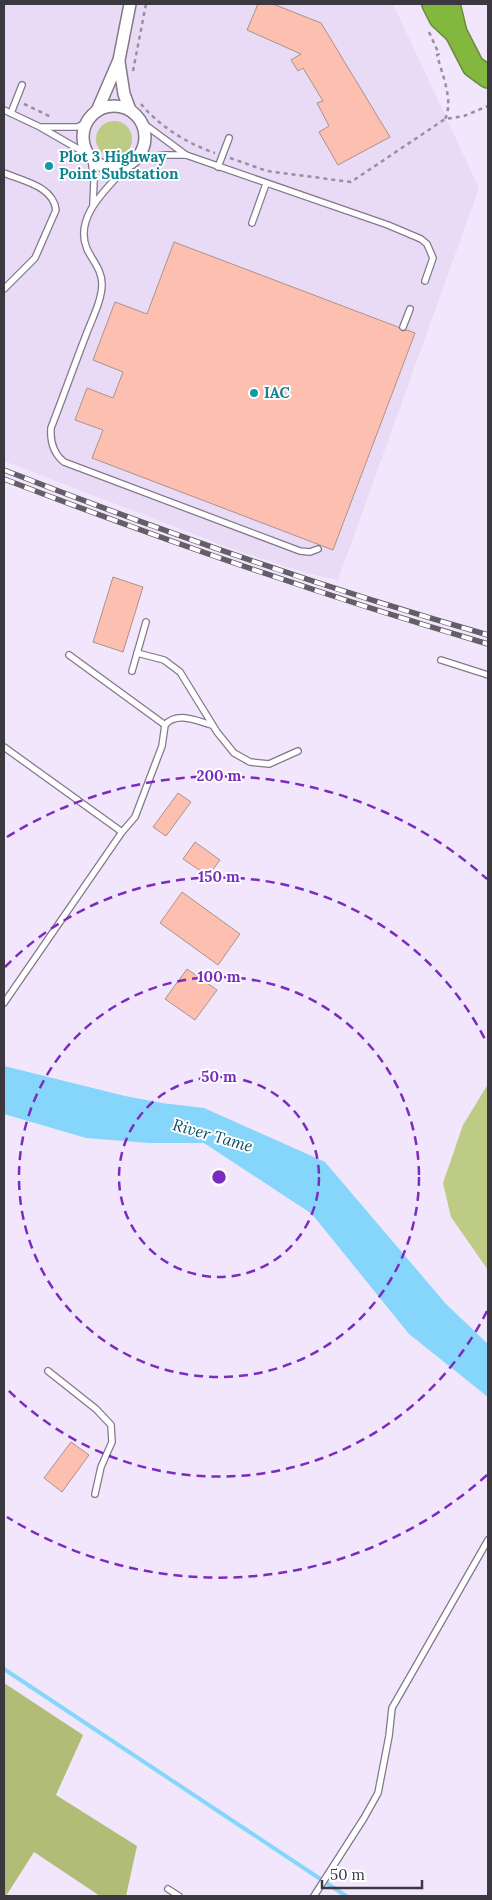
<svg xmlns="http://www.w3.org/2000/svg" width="492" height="1900" font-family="Lora,serif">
	<rect width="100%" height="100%" fill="#f1e6fb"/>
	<path fill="#e9daf5" d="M4,4H393L479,188L338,580L306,573L230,548L4,461Z"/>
	<g fill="#becb85">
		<circle cx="114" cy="139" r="18"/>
		<path d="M488,1084V1270L451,1217L443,1183L463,1125Z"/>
	</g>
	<path fill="#b1bd77" d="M4,1683L83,1735L56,1795L137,1846L126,1896H100L34,1852L6,1896H4Z"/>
	<path fill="#86d6fb" d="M4,1066L125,1096L162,1103L204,1108L325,1162L446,1304L488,1344V1397L409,1334L312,1214L204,1143H149L86,1138L4,1114Z"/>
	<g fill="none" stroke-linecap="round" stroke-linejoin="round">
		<path stroke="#86d6fb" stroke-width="4" d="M4,1669L346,1896"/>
	</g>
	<g fill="#fdbfaf" stroke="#ab938c">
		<path d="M258,4H273L321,23L390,137L338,165L319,132L329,126L317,103L323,101L303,68L298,71L291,60L301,54L247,30Z"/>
		<path d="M174,242L398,327L402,331L407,330L415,333L333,550L92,458L103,430L75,420L87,388L113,398L123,372L93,360L115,302L147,314Z"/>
		<path d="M113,577L143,587L123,652L93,642Z"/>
		<path d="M178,793L191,802L166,836L153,827Z"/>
		<path d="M195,842L220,860L208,876L183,859Z"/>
		<path d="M182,892L240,934L218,965L160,923Z"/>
		<path d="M187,969L217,990L195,1020L165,999Z"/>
		<path d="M71,1442L89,1455L62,1492L44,1478Z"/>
	</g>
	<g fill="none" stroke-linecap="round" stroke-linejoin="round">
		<g stroke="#83788b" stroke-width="8">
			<g id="lane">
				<path d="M4,110L40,127L87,154"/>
				<path d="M11,113L22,85"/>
				<path d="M140,121L186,155L388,225L421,239L427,244L433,258L425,281"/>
				<path d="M42,127H77L87,123"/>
				<path d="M91,158L94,181L93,204"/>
				<path d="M137,158L166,155H186"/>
				<path d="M128,165C109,187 73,216 87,249C92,260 102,270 102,284C102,300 92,319 86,335C74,366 63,397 51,428C50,442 53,453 64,462L300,551L310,552L318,549"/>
				<path d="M218,167L229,138"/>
				<path d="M4,173C23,181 53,186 56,210L35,258L4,289"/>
				<path d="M252,223L266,184"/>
				<path d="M403,327L410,309"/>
				<path d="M137,653L164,660L180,672L217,732L234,753L250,762L269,764L298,751"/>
				<path d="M441,660L488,675"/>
				<path d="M132,671L146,622"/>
				<path d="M165,725C177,711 197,721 212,725"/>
				<path d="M4,747L122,832L135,817L162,746L165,725L69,655"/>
				<path d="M4,1003L122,832"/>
				<path d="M48,1371L96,1409L111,1425L112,1442L101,1467L95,1494"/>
				<path d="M168,1889L179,1896"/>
				<path d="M314,1896L364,1818L378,1793L389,1736L392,1708L488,1540"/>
			</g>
		</g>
		<g stroke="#83788b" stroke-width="14">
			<g id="street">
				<path d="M119,62L124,94L130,110"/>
				<circle cx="114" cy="137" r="31"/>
				<path d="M97,111L119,60L130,4"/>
			</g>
		</g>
		<g stroke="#6a8b3f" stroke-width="24">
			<g id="highway">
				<path d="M433,4L440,18L454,31"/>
				<path d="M449,4L456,33L473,66L488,77"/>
			</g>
		</g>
		<g stroke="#98909f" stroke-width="2.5" stroke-dasharray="4 4" stroke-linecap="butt">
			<path d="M429,32L439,54L437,55C442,74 454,101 445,119"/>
			<path d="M133,71L146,4"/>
			<path d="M24,104L51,117"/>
			<path d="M141,104C159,126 188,144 215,153"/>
			<path d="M230,158L267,171L351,182L445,119L464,116L488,106"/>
		</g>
		<use href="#lane" stroke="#fff" stroke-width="5.5"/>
		<use href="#street" stroke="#fff" stroke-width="11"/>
		<use href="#highway" stroke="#82b83e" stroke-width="21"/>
		<g stroke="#635e68" stroke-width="5.5">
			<g id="rail">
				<path d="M4,470C163,532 324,588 488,635"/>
				<path d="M4,479C163,540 324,596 488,644"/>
			</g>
		</g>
		<use href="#rail" stroke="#fff" stroke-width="4" stroke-dasharray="11" stroke-linecap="butt"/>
	</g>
	<g fill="none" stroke="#7b2cbf" stroke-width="2.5" stroke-dasharray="9 6">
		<circle cx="219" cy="1177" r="100"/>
		<circle cx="219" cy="1177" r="200"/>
		<path d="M487 1311A300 300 0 0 1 5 1387M5 967A300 300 0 0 1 487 1043"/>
		<path d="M487 1475A401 401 0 0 1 7 1517M7 837A401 401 0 0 1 487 879"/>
	</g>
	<g fill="#0f9aa8" stroke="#fff" stroke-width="2">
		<circle cx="49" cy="166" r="5"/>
		<circle cx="254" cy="393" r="5"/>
	</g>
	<g text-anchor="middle" stroke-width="4" stroke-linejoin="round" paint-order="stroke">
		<g font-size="15" font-weight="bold" fill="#0d838f" stroke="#fff" text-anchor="start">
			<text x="59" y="162">Plot 3 Highway<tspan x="59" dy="17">Point Substation</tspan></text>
			<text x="264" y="398">IAC</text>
		</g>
		<g font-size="16" font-style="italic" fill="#0a4e67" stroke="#fff">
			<text transform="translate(213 1135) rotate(16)" y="6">River Tame</text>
		</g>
	</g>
	<circle cx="219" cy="1177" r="8" fill="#7b2cbf" stroke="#fff" stroke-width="2.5"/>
	<g font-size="15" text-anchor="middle" font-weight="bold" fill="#7b2cbf" stroke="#fff" stroke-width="4" stroke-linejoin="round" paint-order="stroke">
		<text x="219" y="781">200 m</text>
		<text x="219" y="882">150 m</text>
		<text x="219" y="982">100 m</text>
		<text x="219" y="1082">50 m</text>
	</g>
	<rect width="492" height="1900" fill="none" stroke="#3c3840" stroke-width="10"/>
	<path d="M322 1880v8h100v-8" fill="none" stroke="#3c3840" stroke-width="2.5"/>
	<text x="330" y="1880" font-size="15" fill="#3c3840" stroke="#ffffff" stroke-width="4" paint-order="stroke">50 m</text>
</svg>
